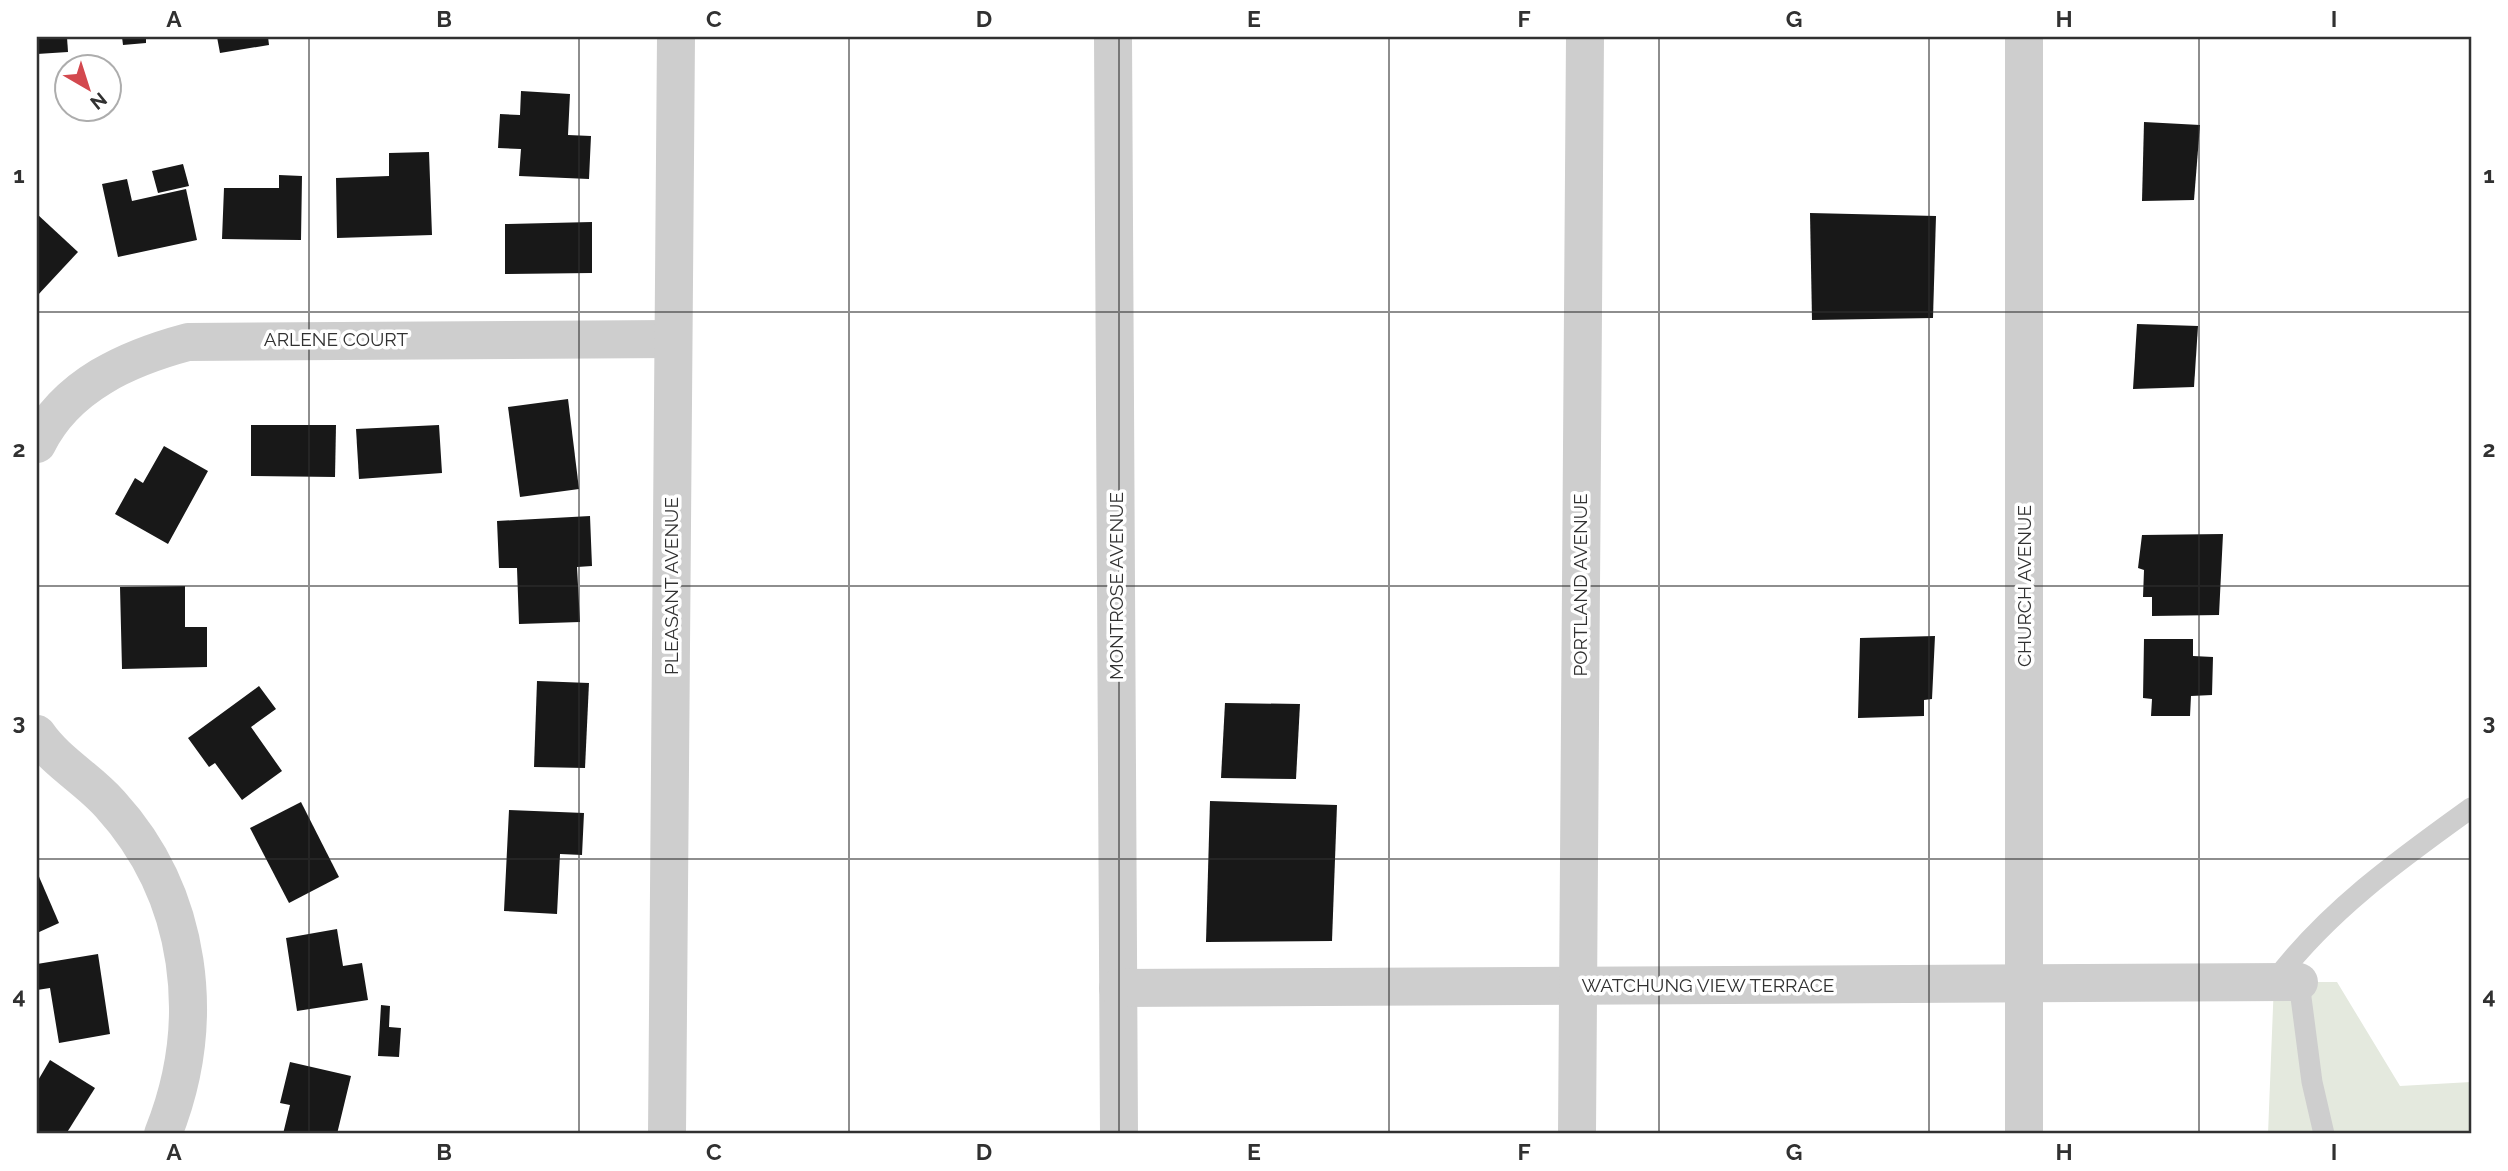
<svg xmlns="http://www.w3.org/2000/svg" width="2508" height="1171" font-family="Raleway,sans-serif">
	<rect width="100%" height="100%" fill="#fff"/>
	<path fill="#e4e9de" d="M2274,982H2337L2400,1086L2471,1082V1134H2268Z"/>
	<g fill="#181818">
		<path d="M37,37H67L68,52L37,54Z"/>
		<path d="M122,37H146V43L123,45Z"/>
		<path d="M217,37H268L269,45L220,53Z"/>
		<path d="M521,91L570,94L568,135L591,136L589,179L519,176L521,149L498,148L500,114L520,115Z"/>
		<path d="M2144,122L2200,125L2194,200L2142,201Z"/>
		<path d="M429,152L432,235L337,238L336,178L389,176V153Z"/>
		<path d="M183,164L189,186L158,193L152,171Z"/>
		<path d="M279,175L302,176L301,240L222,239L224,188H279Z"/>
		<path d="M127,179L132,201L186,189L197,240L118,257L102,184Z"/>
		<path d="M1810,213L1936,216L1933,318L1812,320Z"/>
		<path d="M37,214L78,252L37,296Z"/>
		<path d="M592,222V273L505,274V224Z"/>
		<path d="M2137,324L2198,326L2194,387L2133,389Z"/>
		<path d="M568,399L579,489L520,497L508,407Z"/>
		<path d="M251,425H336L335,477L251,476Z"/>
		<path d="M439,425L442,473L359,479L356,429Z"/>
		<path d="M164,446L208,471L168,544L115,514L135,478L143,483Z"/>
		<path d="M590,516L592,566L577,567L580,622L519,624L517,568H499L497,521Z"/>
		<path d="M2223,534L2219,615L2152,616V597H2143L2144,570L2138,568L2142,535Z"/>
		<path d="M185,586V627H207V667L122,669L120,587Z"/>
		<path d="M1935,636L1932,699L1924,700V716L1858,718L1860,638Z"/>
		<path d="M2144,639H2193V656L2213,657L2212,695L2191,696L2190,716H2151L2152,699L2143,698Z"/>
		<path d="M537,681L589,683L585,768L534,767Z"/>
		<path d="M259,686L276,709L251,727L282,771L242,800L215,763L209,767L188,738Z"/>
		<path d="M1225,703L1300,704L1296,779L1221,778Z"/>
		<path d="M1210,801L1337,805L1332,941L1206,942Z"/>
		<path d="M301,802L339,877L289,903L250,828Z"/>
		<path d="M509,810L584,813L582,855L560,854L557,914L504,911Z"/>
		<path d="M37,872L59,923L37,933Z"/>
		<path d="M337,929L343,966L362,963L368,1000L297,1011L286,938Z"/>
		<path d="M98,954L110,1034L59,1043L50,988L37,990V964Z"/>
		<path d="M381,1005L390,1006L389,1027L401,1028L399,1057L378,1056Z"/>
		<path d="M50,1060L95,1088L66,1134H37V1082Z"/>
		<path d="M290,1062L351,1076L337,1134H283L290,1105L280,1103Z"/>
	</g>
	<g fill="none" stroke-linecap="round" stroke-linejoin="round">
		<g stroke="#cecece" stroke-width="21">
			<path d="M2274,982C2327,911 2400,859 2471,808"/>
			<path d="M2299,982L2312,1082L2324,1134"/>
		</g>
		<g stroke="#cecece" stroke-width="38">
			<path d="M1113,37L1119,1134"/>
			<path d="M37,444C66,385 128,358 188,342L672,339"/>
			<path d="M37,734C56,762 88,779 110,804C193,895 208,1022 163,1134"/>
			<path d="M1118,988L2299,982"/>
			<path d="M667,1134L676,37"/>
			<path d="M1577,1134L1585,37"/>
			<path d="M2024,1134V37"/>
		</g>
	</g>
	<path fill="none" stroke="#313131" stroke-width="2" stroke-opacity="0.55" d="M309,37V1134M579,37V1134M849,37V1134M1119,37V1134M1389,37V1134M1659,37V1134M1929,37V1134M2199,37V1134M37,312H2471M37,586H2471M37,859H2471"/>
	<g text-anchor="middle" stroke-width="7" stroke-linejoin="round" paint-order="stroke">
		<g font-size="19" fill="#313131" stroke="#fff">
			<text x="336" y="346">ARLENE COURT</text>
			<text transform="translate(1580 585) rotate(-90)" y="7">PORTLAND AVENUE</text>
			<text transform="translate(671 586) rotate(-90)" y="7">PLEASANT AVENUE</text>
			<text transform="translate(1116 586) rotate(-90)" y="7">MONTROSE AVENUE</text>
			<text transform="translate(2024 586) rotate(-90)" y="7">CHURCH AVENUE</text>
			<text x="1708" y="992">WATCHUNG VIEW TERRACE</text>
		</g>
	</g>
	<rect width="2508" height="1171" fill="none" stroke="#ffffff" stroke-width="77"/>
	<g transform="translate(88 88) rotate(141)"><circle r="33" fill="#ffffff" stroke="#adadad" stroke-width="2"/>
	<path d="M0-5L12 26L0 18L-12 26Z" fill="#d3484e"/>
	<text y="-10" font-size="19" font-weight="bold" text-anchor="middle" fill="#313131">N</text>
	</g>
	<rect x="38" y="38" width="2432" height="1094" fill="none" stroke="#313131" stroke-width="2.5"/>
	<g font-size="23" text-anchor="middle" font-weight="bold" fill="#313131">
		<text x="174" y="27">A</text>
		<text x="444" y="27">B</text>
		<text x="714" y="27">C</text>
		<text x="984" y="27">D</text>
		<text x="1254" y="27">E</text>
		<text x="1524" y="27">F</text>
		<text x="1794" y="27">G</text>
		<text x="2064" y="27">H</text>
		<text x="2334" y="27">I</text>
		<text x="19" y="183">1</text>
		<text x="2489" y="183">1</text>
		<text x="19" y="457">2</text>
		<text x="2489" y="457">2</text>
		<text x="19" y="730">3</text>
		<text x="2489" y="730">3</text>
		<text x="19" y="1004">4</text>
		<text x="2489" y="1004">4</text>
		<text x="174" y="1160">A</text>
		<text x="444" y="1160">B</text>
		<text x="714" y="1160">C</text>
		<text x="984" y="1160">D</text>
		<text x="1254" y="1160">E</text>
		<text x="1524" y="1160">F</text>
		<text x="1794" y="1160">G</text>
		<text x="2064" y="1160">H</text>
		<text x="2334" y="1160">I</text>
	</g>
</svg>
